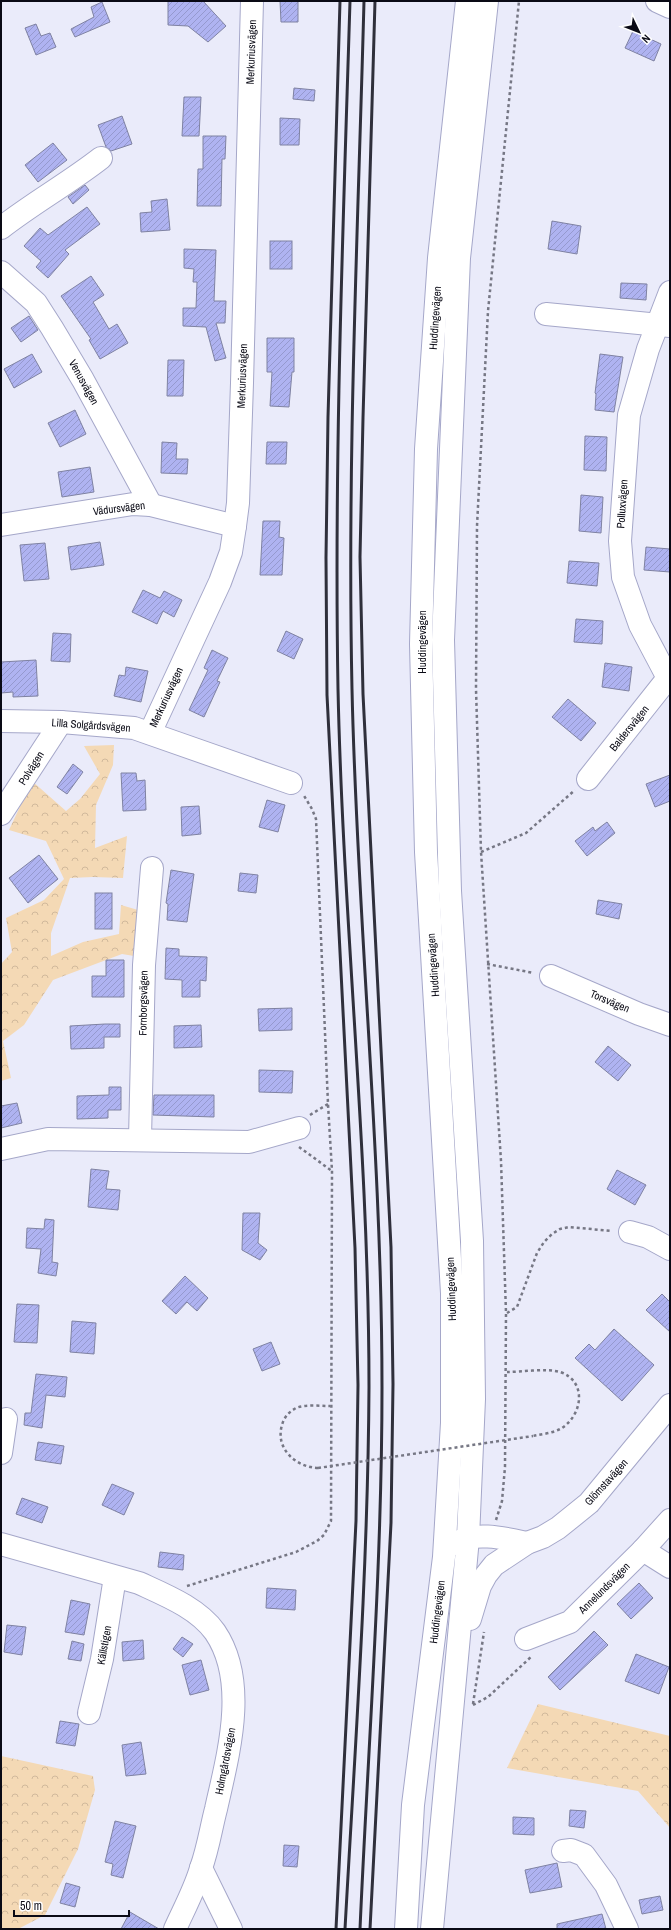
<svg xmlns="http://www.w3.org/2000/svg" width="671" height="1930" font-family="'Archivo Narrow',sans-serif">
	<defs>
		<pattern id="forest-crowns" width="20" height="18" patternUnits="userSpaceOnUse"><rect width="20" height="18" fill="#f4d9b5"/><path d="M2 6a3 3 0 1 1 6 0M12 15a3 3 0 1 1 6 0" fill="none" stroke="#d0b99b"/></pattern>
		<pattern id="building-hatch" width="6" height="6" patternUnits="userSpaceOnUse"><rect width="6" height="6" fill="#afb3f1"/><path d="M-1 1l2-2M0 6l6-6M5 7l2-2" fill="none" stroke="#9599ce"/></pattern>
	</defs>
	<rect width="100%" height="100%" fill="#eaebfa"/>
	<g fill="url(#forest-crowns)">
		<path d="M114,745L113,765L96,805L95,848L127,836L123,878L93,877L70,878L51,933V956L83,942L119,934L121,905L138,910L134,956L122,954L53,980L24,1025L3,1041L11,1078L1,1081V964L12,952L6,918L44,900L64,879L46,841L9,830L32,781L66,811L80,799L100,774L84,746Z"/>
		<path d="M538,1704L670,1736V1828L638,1791L507,1768Z"/>
		<path d="M1,1756L93,1776L95,1790L78,1849L45,1915L18,1929H1Z"/>
	</g>
	<g fill="url(#building-hatch)" stroke="#7f82a2">
		<path d="M168,1H203L226,26L208,42L188,26L168,25Z"/>
		<path d="M280,1H298V22H281Z"/>
		<path d="M102,2L110,22L75,37L71,29L94,17L91,7Z"/>
		<path d="M36,24L41,36L50,33L56,47L36,55L25,28Z"/>
		<path d="M633,31L661,44L654,61L625,48Z"/>
		<path d="M294,88L315,90L314,101L293,99Z"/>
		<path d="M184,97H201L199,136H182Z"/>
		<path d="M122,116L132,144L111,151L106,147L98,125Z"/>
		<path d="M280,118L300,119L299,145H280Z"/>
		<path d="M203,136H226L225,159H222L221,206H197L198,169H203Z"/>
		<path d="M53,143L67,160L38,182L25,165Z"/>
		<path d="M85,185L89,190L73,204L68,197Z"/>
		<path d="M167,199L170,230L141,232L140,213L152,212L151,201Z"/>
		<path d="M87,207L100,224L65,250L69,254L48,278L36,267L41,261L24,246L40,228L48,235Z"/>
		<path d="M552,221L581,226L577,254L548,249Z"/>
		<rect x="270" y="241" width="22" height="28"/>
		<path d="M184,249L216,250L214,301H226L225,323H216L226,358L215,361L206,327L183,326V308H196L197,282H193L194,269L184,268Z"/>
		<path d="M91,276L104,295L93,302L109,329L117,324L128,343L100,359L89,340L91,339L61,296Z"/>
		<path d="M621,283L647,284L646,300L620,298Z"/>
		<path d="M29,316L38,330L21,342L11,328Z"/>
		<path d="M267,338H294V372H292L289,407L270,406L272,372H267Z"/>
		<path d="M32,354L42,372L14,388L4,369Z"/>
		<path d="M600,354L623,357L614,412L595,410L596,394L595,393Z"/>
		<path d="M168,360H184L183,396H167Z"/>
		<path d="M75,410L86,434L60,447L48,423Z"/>
		<path d="M585,436L607,437L606,471L584,470Z"/>
		<path d="M162,442L177,443L176,459H188L187,474L161,473Z"/>
		<path d="M267,442H287L286,464H266Z"/>
		<path d="M90,467L94,492L62,497L58,472Z"/>
		<path d="M581,495L603,497L601,533L579,531Z"/>
		<path d="M263,521H280L279,537L284,538L282,575H260Z"/>
		<path d="M100,542L104,565L71,570L68,547Z"/>
		<path d="M45,543L49,579L24,581L20,545Z"/>
		<path d="M646,547L670,549V572L644,570Z"/>
		<path d="M569,561L599,563L597,586L567,583Z"/>
		<path d="M143,590L160,598L164,591L182,600L174,617L163,611L157,624L132,612Z"/>
		<path d="M576,619L603,621L602,644L574,642Z"/>
		<path d="M286,631L303,639L294,659L277,651Z"/>
		<path d="M53,633L71,634L70,662L51,661Z"/>
		<path d="M212,650L228,658L217,681L220,682L204,717L189,710L208,670L204,668Z"/>
		<path d="M36,660L38,696L13,697V692L1,693V662Z"/>
		<path d="M605,663L632,667L629,691L602,687Z"/>
		<path d="M126,667L148,671L141,702L114,696L119,675L125,676Z"/>
		<path d="M568,699L596,723L581,741L552,717Z"/>
		<path d="M73,764L83,772L67,794L57,787Z"/>
		<path d="M121,773H136L137,781L145,780L146,810L123,811Z"/>
		<path d="M670,775V801L655,807L646,784Z"/>
		<path d="M267,800L285,805L278,832L259,827Z"/>
		<path d="M199,806L201,834L182,836L181,807Z"/>
		<path d="M607,822L615,833L587,856L575,841L593,827L595,831Z"/>
		<path d="M39,855L58,879L28,903L9,878Z"/>
		<path d="M171,870L194,874L187,922L167,920L168,904L166,903Z"/>
		<path d="M240,873L258,875L256,893L238,891Z"/>
		<rect x="95" y="893" width="17" height="36"/>
		<path d="M598,900L622,904L619,919L596,914Z"/>
		<path d="M166,948L179,949V956L207,957L206,981L200,980V997H182V980L165,979Z"/>
		<path d="M106,960H124V997H92V976H106Z"/>
		<path d="M292,1008V1030L259,1031L258,1009Z"/>
		<path d="M105,1024H120V1037H104V1048L71,1049L70,1026Z"/>
		<path d="M201,1025L202,1047L174,1048V1026Z"/>
		<path d="M608,1046L631,1065L618,1081L595,1062Z"/>
		<path d="M259,1070L293,1071L292,1093L259,1092Z"/>
		<path d="M109,1087H121V1110H108V1118L77,1119V1096L109,1095Z"/>
		<path d="M154,1095H214V1117L153,1115Z"/>
		<path d="M17,1103L22,1123L1,1128V1106Z"/>
		<path d="M91,1169L109,1171L106,1189L120,1190L118,1210L88,1207Z"/>
		<path d="M617,1170L646,1185L635,1205L607,1189Z"/>
		<path d="M243,1213H260L258,1243L267,1250L260,1260L242,1250Z"/>
		<path d="M45,1219L54,1220L52,1262L58,1263L56,1276L38,1273L41,1249L26,1248L27,1228L44,1229Z"/>
		<path d="M185,1276L208,1298L197,1311L187,1302L176,1314L162,1301Z"/>
		<path d="M662,1294L670,1302V1332L646,1310Z"/>
		<path d="M17,1304L39,1305L37,1343L14,1342Z"/>
		<path d="M72,1321L96,1323L94,1354L70,1352Z"/>
		<path d="M614,1329L654,1365L622,1401L575,1358L589,1344L595,1350Z"/>
		<path d="M271,1342L280,1364L262,1371L253,1349Z"/>
		<path d="M36,1374L67,1377L65,1397L46,1395L42,1428L24,1425L25,1413H31Z"/>
		<path d="M38,1442L64,1446L61,1464L35,1460Z"/>
		<path d="M112,1484L134,1493L124,1515L102,1505Z"/>
		<path d="M22,1498L48,1507L42,1523L16,1514Z"/>
		<path d="M160,1552L184,1555L183,1570L158,1567Z"/>
		<path d="M639,1583L653,1598L631,1619L617,1604Z"/>
		<path d="M267,1588L296,1590L295,1610L266,1608Z"/>
		<path d="M71,1600L90,1604L84,1635L65,1632Z"/>
		<path d="M7,1625L26,1627L22,1655L4,1652Z"/>
		<path d="M594,1631L608,1645L560,1690L548,1677Z"/>
		<path d="M182,1637L193,1644L183,1657L173,1649Z"/>
		<path d="M143,1640L144,1659L123,1661L122,1642Z"/>
		<path d="M72,1641L84,1644L81,1661L68,1659Z"/>
		<path d="M636,1654L669,1667L659,1694L625,1681Z"/>
		<path d="M201,1660L209,1690L190,1695L182,1665Z"/>
		<path d="M60,1721L79,1724L75,1746L56,1743Z"/>
		<path d="M141,1742L146,1774L126,1776L122,1745Z"/>
		<path d="M570,1810L586,1811L584,1828L569,1826Z"/>
		<path d="M513,1817L534,1818V1835L513,1834Z"/>
		<path d="M115,1821L136,1826L123,1878L111,1875L113,1864L105,1862Z"/>
		<path d="M284,1845L299,1846L297,1867L283,1866Z"/>
		<path d="M557,1863L562,1887L530,1893L525,1870Z"/>
		<path d="M66,1883L80,1887L75,1907L60,1903Z"/>
		<path d="M660,1896L663,1910L642,1914L639,1900Z"/>
		<path d="M130,1912L159,1929H121Z"/>
		<path d="M602,1914L606,1929H557V1924Z"/>
	</g>
	<g fill="none" stroke-linecap="round" stroke-linejoin="round">
		<g stroke="#a5a7c9" stroke-width="24">
			<g id="minor">
				<path d="M657,1L670,7"/>
				<path d="M1,228C33,203 69,183 101,158"/>
				<path d="M1,272L36,303L52,328L83,380L151,505"/>
				<path d="M546,314L670,326"/>
				<path d="M1,525L133,504L151,505L235,526"/>
				<path d="M668,678L640,625L623,577L620,541L629,415L648,349L670,292"/>
				<path d="M1,721L61,722L134,728L291,783"/>
				<path d="M150,733L220,582L231,552L235,526L238,503L242,383L252,1"/>
				<path d="M588,779L668,678H670"/>
				<path d="M1,814L61,722"/>
				<path d="M551,976L639,1014L670,1025"/>
				<path d="M140,1139L144,965L152,868"/>
				<path d="M1,1149L48,1139L249,1142L299,1128"/>
				<path d="M630,1232L648,1237L670,1249"/>
				<path d="M1,1453L6,1419"/>
				<path d="M1,1544L139,1583C165,1595 198,1608 215,1632C249,1682 228,1755 216,1809C211,1828 208,1849 201,1868C195,1889 184,1909 175,1929"/>
				<path d="M643,1550L670,1567"/>
				<path d="M526,1639L570,1622L643,1550L670,1520"/>
				<path d="M89,1713L102,1659L115,1577"/>
				<path d="M563,1851L571,1850L584,1855L606,1885L627,1929"/>
				<path d="M201,1868L231,1929"/>
			</g>
		</g>
		<g stroke="#a5a7c9" stroke-width="24">
			<g id="major">
				<path d="M455,1544C472,1530 508,1539 527,1543"/>
				<path d="M470,1619L480,1586L486,1575L494,1565L527,1543L543,1537L558,1528L589,1503L670,1405"/>
				<path d="M406,1929L413,1805L444,1557L452,1423V1293L426,852L421,644L426,449L439,258L467,1"/>
				<path d="M432,1929L468,1538L474,1399L472,1241L450,891L443,640L459,258L487,1"/>
			</g>
		</g>
		<g stroke="#767784" stroke-width="2.5" stroke-dasharray="3 3" stroke-linecap="butt">
			<path d="M481,852L526,833L575,790"/>
			<path d="M487,964L534,973"/>
			<path d="M310,1115L328,1104"/>
			<path d="M299,1147L332,1171"/>
			<path d="M507,1313L517,1307L537,1253L544,1242L552,1234L560,1229L569,1227L612,1231"/>
			<path d="M507,1372C522,1372 546,1368 560,1372C587,1381 583,1414 562,1428C554,1433 542,1434 533,1436"/>
			<path d="M318,1468C295,1467 275,1448 282,1425C284,1417 289,1412 296,1408C306,1404 319,1406 330,1406"/>
			<path d="M496,1520L502,1501L505,1467L506,1313L501,1161L481,852L476,689L477,526L488,311L519,1"/>
			<path d="M187,1586L296,1552L317,1541L324,1535L331,1521L332,1171L328,1104L316,819L312,809L303,794"/>
			<path d="M473,1704L484,1632"/>
			<path d="M473,1705L488,1697L532,1656"/>
		</g>
		<use href="#minor" stroke="#fff" stroke-width="22"/>
		<use href="#major" stroke="#fff" stroke-width="22"/>
		<g stroke="#2f2f3b" stroke-width="3">
			<path d="M336,1929L356,1521L358,1385L355,1248L327,695L326,558L328,417L340,1"/>
			<path d="M345,1929C355,1748 368,1568 369,1387C369,1154 343,922 338,689C334,460 343,230 350,1"/>
			<path d="M360,1929C368,1748 382,1568 382,1387C382,1154 357,922 352,689C347,460 358,230 364,1"/>
			<path d="M370,1929L391,1523L393,1384L391,1247L363,694L360,557L363,418L375,1"/>
		</g>
		<path stroke="#767784" stroke-width="2.5" stroke-dasharray="3 3" stroke-linecap="butt" d="M318,1468L533,1436"/>
	</g>
	<g text-anchor="middle" stroke-width="3" stroke-linejoin="round" paint-order="stroke">
		<g font-size="11" fill="#0a0a15" stroke="#fff">
			<text transform="translate(251 52) rotate(-88)" y="4">Merkuriusvägen</text>
			<text transform="translate(435 318) rotate(-86)" y="4">Huddingevägen</text>
			<text transform="translate(242 376) rotate(-88)" y="4">Merkuriusvägen</text>
			<text transform="translate(84 382) rotate(61)" y="4">Venusvägen</text>
			<text transform="translate(622 504) rotate(-86)" y="4">Polluxvägen</text>
			<text transform="translate(119 508) rotate(-7)" y="4">Vädursvägen</text>
			<text transform="translate(422 642) rotate(-90)" y="4">Huddingevägen</text>
			<text transform="translate(166 697) rotate(-65)" y="4">Merkuriusvägen</text>
			<text transform="translate(91 725) rotate(4)" y="4">Lilla Solgårdsvägen</text>
			<text transform="translate(629 728) rotate(-51)" y="4">Baldersvägen</text>
			<text transform="translate(31 768) rotate(-58)" y="4">Polvägen</text>
			<text transform="translate(433 965) rotate(-94)" y="4">Huddingevägen</text>
			<text transform="translate(610 1001) rotate(23)" y="4">Torsvägen</text>
			<text transform="translate(143 1003) rotate(-89)" y="4">Fornborgsvägen</text>
			<text transform="translate(451 1289) rotate(-92)" y="4">Huddingevägen</text>
			<text transform="translate(606 1482) rotate(-48)" y="4">Glömstavägen</text>
			<text transform="translate(604 1588) rotate(-45)" y="4">Annelundsvägen</text>
			<text transform="translate(437 1612) rotate(-83)" y="4">Huddingevägen</text>
			<text transform="translate(104 1645) rotate(-80)" y="4">Källstigen</text>
			<text transform="translate(225 1761) rotate(-79)" y="4">Holmgårdsvägen</text>
		</g>
	</g>
	<rect width="671" height="1930" fill="none" stroke="#0a0a15" stroke-width="4"/>
	<g transform="translate(639 32) rotate(133)" stroke="#ffffff" stroke-width="3" paint-order="stroke">
	<path d="M0-3L7 15L0 10L-7 15Z" fill="#0a0a15"/>
	<text y="-6" font-size="11" font-weight="bold" text-anchor="middle" fill="#0a0a15">N</text>
	</g>
	<path d="M14 1910v6h115v-6" fill="none" stroke="#0a0a15" stroke-width="2"/>
	<text x="20" y="1910" font-size="12" fill="#0a0a15" stroke="#ffffff" stroke-width="3" paint-order="stroke">50 m</text>
</svg>
